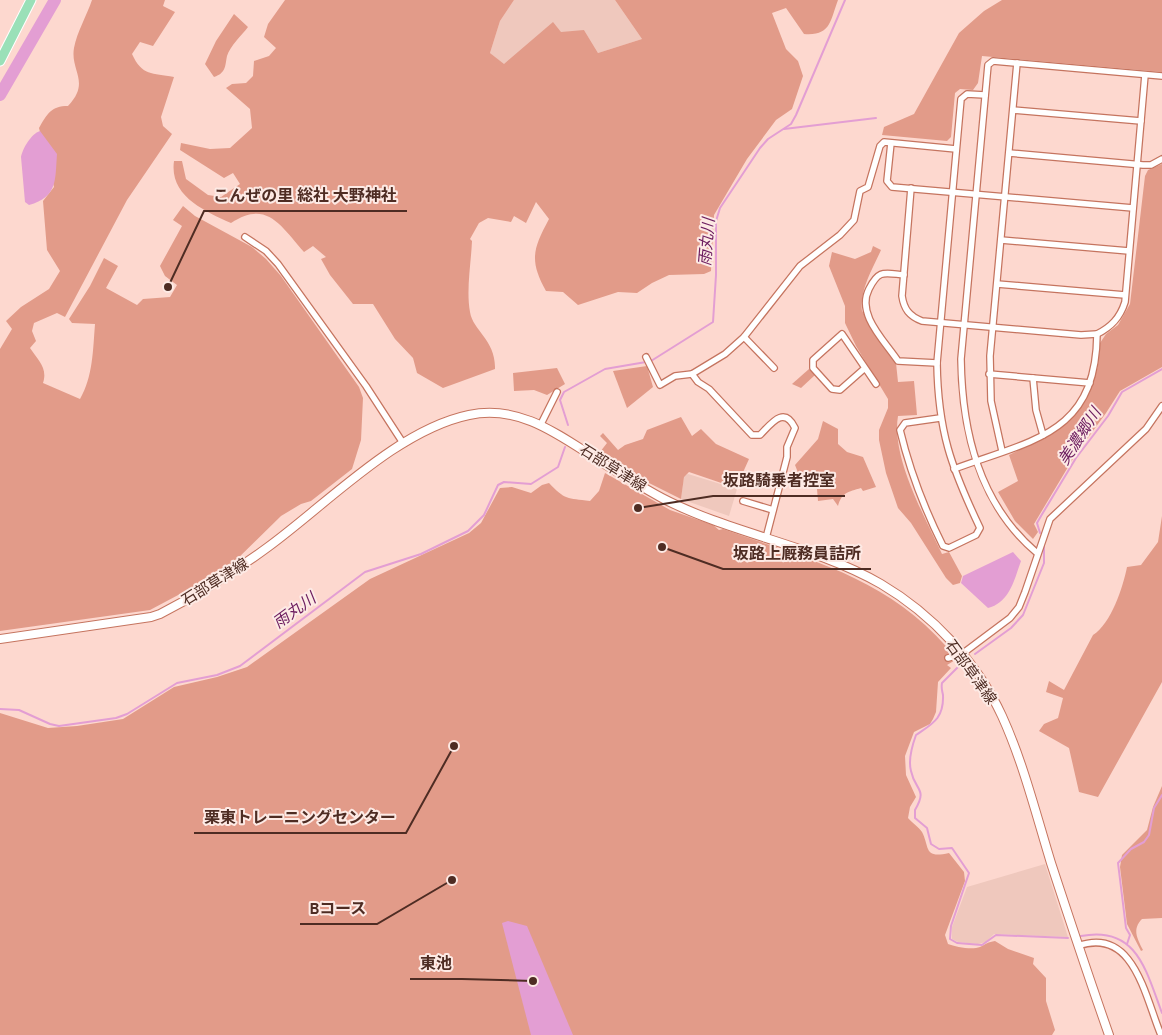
<svg xmlns="http://www.w3.org/2000/svg" width="1162" height="1035" font-family="'Archivo Narrow','Noto Sans JP',sans-serif">
	<rect width="100%" height="100%" fill="#fdd8cf"/>
	<g fill="#efc8bd">
		<path d="M514,0H615L642,39L598,53L584,30L504,65L490,53L500,21Z"/>
		<path d="M688,474L737,489L729,516L681,499L684,476Z"/>
		<path d="M1045,864L1068,937L994,934L986,942L978,944L958,942L952,939V927L967,887Z"/>
	</g>
	<g fill="#e29b89">
		<path d="M92,0H165L163,6L175,12L153,46L140,42L132,54C142,76 152,73 174,77L161,117L163,126L172,134L127,200L65,317L57,313L34,323L32,331L36,341L30,348C38,360 48,368 43,383L80,399C93,377 93,349 95,324L72,323L69,319L90,286L104,258L118,266L106,288L137,305L143,299L170,297L177,285L165,276L160,266L182,226L173,220L183,206L195,216L252,247L266,259L281,276L359,387L363,398L361,440L352,469L311,501L301,504L281,516L227,569L150,610L0,631V349L12,329L6,321L21,307L49,289L60,271L47,250L43,201L54,187L39,128C47,114 51,106 68,106C91,82 70,71 74,48C77,32 87,15 92,0Z"/>
		<path d="M285,0H514L500,21L490,53L504,64L553,22L561,32L584,30L598,53L642,39L615,0H838C830,21 831,36 804,34L786,8L772,13L786,49L798,61L803,76L792,109L776,120L747,159L714,215L711,271L704,274L669,275L652,283L637,293L618,292L578,305L563,292L546,291C529,260 533,249 549,219L536,202L526,223L514,216L511,222L488,218L479,223L470,239L472,241C471,264 466,290 470,312C473,331 496,340 495,369L443,388L417,373L413,358L395,339L373,304H353L330,275L321,259L326,257L313,246L304,252C281,226 267,199 231,223C205,211 169,196 174,161H182L186,179L208,195L221,197L240,184L233,173L224,178L180,150L181,143L210,149L230,148L252,128L250,109L226,88L232,84L246,83L253,76L254,61L269,56L276,48L264,37L268,24Z"/>
		<path d="M1002,0H1162V72L982,56L978,83L973,90L960,89L955,93L951,137L947,141L882,135L884,127L914,114L959,33L984,11Z"/>
		<path d="M234,14L248,27C242,35 230,46 227,56C225,66 226,73 214,77L205,64L216,41Z"/>
		<path d="M1162,164V367L1120,391L1106,413L1074,457L1034,524L1038,532L1033,539L1015,521L998,492L1018,481L1009,455L1056,431L1072,417L1090,391L1098,366L1100,343L1106,334L1118,325L1130,304L1145,176L1148,170Z"/>
		<path d="M873,246L881,250C873,268 859,291 862,311L896,363L898,382L914,381L917,415L898,416C891,457 925,517 942,554L949,552L962,576L960,583L953,585L946,578L911,523L898,508L886,473L879,440V430L888,408V399L856,346L845,323V306L829,266L832,252L855,259L871,252Z"/>
		<path d="M647,366L653,387L627,408L613,371Z"/>
		<path d="M557,368L565,384L547,395L534,390L514,391L513,373Z"/>
		<path d="M809,369L815,375L801,388L792,384Z"/>
		<path d="M681,417L692,436L701,429L716,444L749,459L736,488L689,472L684,477L681,499L647,482L600,452L607,443L600,436L603,433L618,450L625,445L643,439L647,430Z"/>
		<path d="M823,421L838,429V444L847,452L863,457L876,487L863,491L861,488C848,492 842,492 838,506L833,499L818,501L817,489L799,475L795,465L818,439Z"/>
		<path d="M605,473L670,510L713,525L719,530L723,529C816,562 893,579 957,659L947,665L951,668L938,682L936,712L933,719L930,724L914,732L905,756L906,775L916,797L910,807L908,818C912,823 919,827 922,832C930,847 923,859 949,853L964,872L965,881L945,935L948,944C956,947 972,950 980,947C986,944 988,942 995,941L1008,949L1034,958L1033,964L1046,978V1001L1055,1030L1052,1035H0V713L48,728L77,726L123,719L174,687L217,677L247,667L370,579L469,533L481,523L500,488L512,487L531,493L542,485L549,483C565,500 567,498 590,501L599,491Z"/>
		<path d="M1162,516V682L1098,797L1079,792L1069,748L1039,731L1044,724L1058,718L1063,698L1046,692L1049,681L1064,690L1093,635C1111,624 1123,587 1127,567L1141,565L1158,542Z"/>
		<path d="M1162,786V918L1142,919C1132,929 1137,938 1143,950L1141,951L1127,924L1120,867L1122,855L1147,830L1153,807Z"/>
	</g>
	<g fill="#e39ed3">
		<path d="M40,131L57,154C55,180 58,197 29,205L25,202L21,157C23,148 31,134 40,131Z"/>
		<path d="M1013,552L1021,561C1014,580 1010,602 988,608L961,583L963,576Z"/>
		<path d="M508,921L527,926L573,1035H531L502,923Z"/>
	</g>
	<g fill="none" stroke-linecap="round" stroke-linejoin="round">
		<g stroke="#e39ed3" stroke-width="2">
			<path d="M784,129L876,118"/>
			<path d="M651,361L713,322L716,275V221L720,208L760,148L768,139L791,124L796,115L845,0"/>
			<path d="M568,425L560,400L564,392L605,369L646,362"/>
			<path d="M1040,533L1037,523L1041,516L1076,458L1108,416L1122,392L1162,369"/>
			<path d="M975,654L1011,628L1023,615L1044,563V546"/>
			<path d="M960,665L942,683C941,688 942,690 943,695C944,719 932,724 916,735C912,746 908,760 911,771C915,791 928,788 915,810V818L927,828L931,844L939,849L952,848L969,873L951,926L950,939L957,943L982,945L996,935L1068,938"/>
			<path d="M0,709L19,710L50,724L59,726L116,718L127,714L177,683L217,675L240,666L365,572L421,554L468,531L484,515L498,485L504,482L531,484L558,467L565,447"/>
			<path d="M1081,936C1137,925 1146,971 1162,1013"/>
			<path d="M1127,944L1130,935L1126,928L1118,863L1131,849L1144,842L1149,835L1154,808L1162,795"/>
		</g>
		<path stroke="#e39ed3" stroke-width="12" d="M0,95L55,0"/>
		<g stroke="#c5745f" stroke-width="8">
			<g id="minor">
				<path d="M1013,110L1141,121"/>
				<path d="M891,143L887,181L892,187L1133,208"/>
				<path d="M1009,153L1143,165H1151L1162,159"/>
				<path d="M911,188L902,296C904,309 909,316 922,321L1081,335L1097,334"/>
				<path d="M245,237L266,251L278,264L366,386L403,443"/>
				<path d="M1001,240L1129,251"/>
				<path d="M904,275C884,273 879,269 869,289C856,314 884,340 898,361L937,363"/>
				<path d="M997,284L1125,295"/>
				<path d="M744,337L774,368"/>
				<path d="M646,357L660,385L675,376L692,374L725,354L744,337L800,266L840,235L854,220L860,191L868,187L880,146L884,142L956,149"/>
				<path d="M865,368L840,390L832,389L813,368V360L842,334L876,384"/>
				<path d="M692,374L698,382L709,389L752,435H760C771,424 784,405 795,428L787,447V457L766,538"/>
				<path d="M989,374L1090,383"/>
				<path d="M1033,378L1036,410L1043,435"/>
				<path d="M940,418L905,423L900,430C910,472 924,508 943,546L949,548L976,535L980,528C951,467 938,431 937,363L961,99L967,94L985,95"/>
				<path d="M541,424L557,392"/>
				<path d="M1002,451L991,401L990,356L1017,63"/>
				<path d="M954,469C1032,440 1096,435 1097,334C1111,327 1120,318 1125,302L1145,75"/>
				<path d="M743,501L773,510"/>
				<path d="M1037,553C979,504 962,432 961,359L988,65L993,61L1162,76"/>
				<path d="M948,658L962,654L1010,618L1019,607L1025,592L1050,519L1146,429L1162,406"/>
				<path d="M1078,946C1134,926 1145,997 1161,1035"/>
			</g>
		</g>
		<g stroke="#c5745f" stroke-width="10">
			<path id="secondary" d="M0,639L151,617L160,614C197,595 234,572 268,547C327,504 397,430 469,415C519,404 559,435 598,460C619,473 640,486 662,498C731,534 813,545 881,584C932,614 977,662 1002,716C1023,762 1036,814 1051,863C1070,921 1089,978 1109,1035"/>
		</g>
		<g stroke="#fff" stroke-width="11">
			<path id="primary" d="M0,61L31,0"/>
		</g>
		<use href="#minor" stroke="#fff" stroke-width="5.5"/>
		<use href="#secondary" stroke="#fff" stroke-width="8"/>
		<use href="#primary" stroke="#9ae0b8" stroke-width="9"/>
	</g>
	<g text-anchor="middle" stroke-width="4" stroke-linejoin="round" paint-order="stroke">
		<g font-size="15" fill="#4e2c23" stroke="#fdeae5">
			<text transform="translate(613 468) rotate(32)" y="5">石部草津線</text>
			<text transform="translate(215 582) rotate(-32)" y="5">石部草津線</text>
			<text transform="translate(971 672) rotate(54)" y="5">石部草津線</text>
		</g>
		<g font-size="16" font-style="italic" fill="#6c1c5f" stroke="#fdeae5">
			<text transform="translate(706 242) rotate(-85)" y="6">雨丸川</text>
			<text transform="translate(1079 436) rotate(-57)" y="6">美濃郷川</text>
			<text transform="translate(294 610) rotate(-36)" y="6">雨丸川</text>
		</g>
	</g>
	<path fill="none" stroke="#4e2c23" stroke-width="2" d="M168 287L204 211H407M638 508L713 496H845M662 547L723 569H871M454 746L406 833H194M452 880L377 924H300M533 981L462 979H410"/>
	<g fill="#4e2c23" stroke="#fdeae5" stroke-width="2">
		<circle cx="168" cy="287" r="5"/>
		<circle cx="638" cy="508" r="5"/>
		<circle cx="662" cy="547" r="5"/>
		<circle cx="454" cy="746" r="5"/>
		<circle cx="452" cy="880" r="5"/>
		<circle cx="533" cy="981" r="5"/>
	</g>
	<g font-size="16" text-anchor="middle" font-weight="bold" fill="#4e2c23" stroke="#fdeae5" stroke-width="4" stroke-linejoin="round" paint-order="stroke">
		<text x="305" y="201">こんぜの里 総社 大野神社</text>
		<text x="779" y="486">坂路騎乗者控室</text>
		<text x="797" y="559">坂路上厩務員詰所</text>
		<text x="300" y="823">栗東トレーニングセンター</text>
		<text x="338" y="914">Bコース</text>
		<text x="436" y="969">東池</text>
	</g>
</svg>
